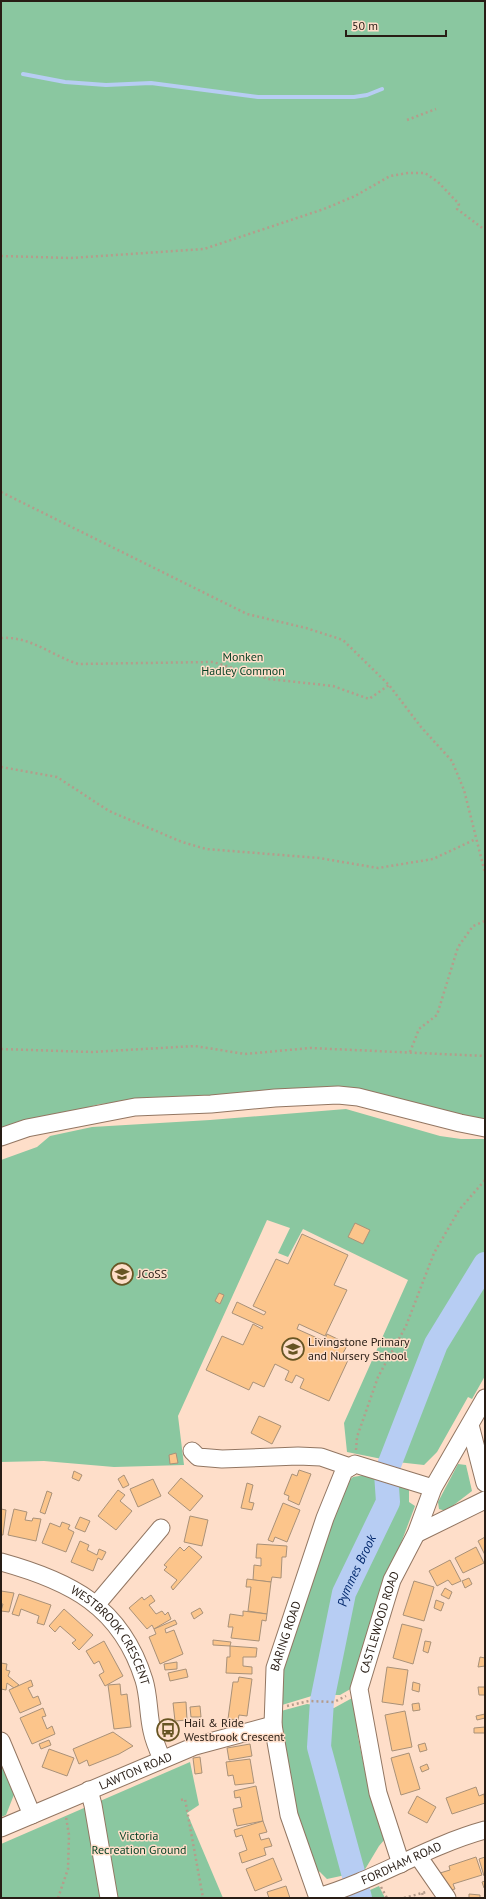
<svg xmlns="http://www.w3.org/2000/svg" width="486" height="1899" font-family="'PT Sans',sans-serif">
	<rect width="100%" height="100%" fill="#fedec9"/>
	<g fill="#8ac7a0">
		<path d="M1,1H485V1128L348,1088L100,1104L1,1130Z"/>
		<path d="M346,1109L440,1136L461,1139H485V1376L472,1399L468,1397L437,1452L424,1465L397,1462L347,1452L344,1423L408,1280L303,1229L288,1257L278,1253L290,1228L267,1220L178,1416L184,1465L114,1467L44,1461L1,1462V1160L37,1147L50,1136L92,1127L210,1120Z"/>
		<path d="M458,1464L466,1465L472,1491L446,1511L439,1509L438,1502Z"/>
		<path d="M365,1475L401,1485L409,1490V1502L415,1506L366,1636L354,1687L340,1695H315L282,1705L278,1701L283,1661L343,1486L353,1477Z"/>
		<path d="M354,1697L358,1737L370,1796L385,1839L379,1846L364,1871L327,1879L320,1872L313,1869L300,1829L283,1748L281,1711L307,1704L334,1708Z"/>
		<path d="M1,1758L15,1792L6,1815L1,1817Z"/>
		<path d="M190,1762L199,1805L187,1813L223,1898H1V1844Z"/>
		<path d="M379,1886L385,1898H352Z"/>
	</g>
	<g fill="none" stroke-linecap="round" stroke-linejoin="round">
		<path stroke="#b7cdf3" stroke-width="4" d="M23,74L65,82L106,85L151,83L258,97H354L367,95L382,89"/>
		<path stroke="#b7cdf3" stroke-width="24" id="s1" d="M360,1898L319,1747L322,1701L344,1593L388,1502L386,1473L436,1344L485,1264"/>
	</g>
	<g fill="#fcc58b" stroke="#a99178">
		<path d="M355,1223L370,1230L363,1244L348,1237Z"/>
		<path d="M302,1234L348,1255L334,1285L347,1290L325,1336L299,1324L297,1329L324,1341L327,1334L348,1344L342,1355L349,1358L329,1401L300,1388L304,1379L296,1375L292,1383L285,1380L289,1371L275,1364L264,1387L253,1382L249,1390L206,1370L222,1336L243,1345L253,1324L262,1329L263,1327L232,1313L237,1302L264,1315L266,1312L253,1306L276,1259L288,1264Z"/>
		<path d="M219,1293L224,1295L220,1304L215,1301Z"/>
		<path d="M259,1416L281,1426L272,1444L251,1433Z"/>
		<path d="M176,1453L178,1463L170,1464L169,1455Z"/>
		<path d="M299,1470L311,1474L299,1505L288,1500L289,1496L284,1494L292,1474L297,1476Z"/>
		<path d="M74,1471L82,1475L79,1481L72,1478Z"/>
		<path d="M124,1475L129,1485L123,1488L118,1479Z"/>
		<path d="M181,1478L203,1496L190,1511L168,1493Z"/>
		<path d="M153,1479L161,1496L138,1507L130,1489Z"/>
		<path d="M247,1483L253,1485L249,1502L254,1503L252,1510L241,1508Z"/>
		<path d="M118,1490L125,1495L120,1501L132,1511L116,1530L98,1516Z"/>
		<path d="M47,1491L52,1493L45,1514L40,1512Z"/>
		<path d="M283,1503L300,1510L287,1542L275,1537L273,1542L268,1540Z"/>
		<path d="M1,1509L6,1510L3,1535H1Z"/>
		<path d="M14,1509L27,1512L25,1520L32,1521L33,1518L41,1519L36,1541L8,1535Z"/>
		<path d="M190,1516L208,1520L202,1546L184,1542Z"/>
		<path d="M80,1517L90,1521L85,1532L75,1528Z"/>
		<path d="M62,1522L70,1525L68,1529L74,1532L66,1552L42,1543L50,1523L60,1527Z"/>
		<path d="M485,1537V1555L478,1541Z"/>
		<path d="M80,1541L89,1545L87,1550L97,1555L99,1549L106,1552L102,1560L98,1558L93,1571L71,1562Z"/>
		<path d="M257,1544L287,1546L286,1557H282L281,1578L272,1577L271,1582L253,1580L254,1565L261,1566V1558H256Z"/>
		<path d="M189,1546L202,1557L173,1590L171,1587L177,1580L164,1570L167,1567L164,1565L180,1547L184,1551Z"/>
		<path d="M476,1547L484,1563L463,1573L455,1558Z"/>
		<path d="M450,1560L461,1581L452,1585L448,1580L437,1586L429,1571Z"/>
		<path d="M469,1578L472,1584L465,1588L462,1581Z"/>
		<path d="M247,1579L271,1582L267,1614L248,1611L251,1587H246Z"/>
		<path d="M414,1581L434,1587L424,1621L403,1615Z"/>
		<path d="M445,1588L452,1592L449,1599L441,1595Z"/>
		<path d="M1,1591L14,1593L9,1612L1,1611L3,1604H1Z"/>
		<path d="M19,1594L51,1605L44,1625L37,1623L39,1616L21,1609L19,1616L12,1614Z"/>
		<path d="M151,1595L155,1601L149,1605L156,1614L162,1611L165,1615L168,1612L171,1619L154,1629L152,1625L147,1629L129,1608L142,1597L144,1600Z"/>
		<path d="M436,1600L444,1603L441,1611L434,1608Z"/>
		<path d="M200,1608L203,1613L194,1619L191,1613Z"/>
		<path d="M64,1609L93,1635L79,1650L72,1643L76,1640L60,1626L55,1632L49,1626Z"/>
		<path d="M243,1611L267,1614L266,1621L262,1620L259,1641L231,1638L233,1627H228L230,1614L243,1616Z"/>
		<path d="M175,1620L177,1624L165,1629L166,1633L174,1630L183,1654L160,1664L149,1637L156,1634L154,1629Z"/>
		<path d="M402,1624L422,1629L413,1664L393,1658Z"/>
		<path d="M213,1640L231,1642L230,1646L213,1645Z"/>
		<path d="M104,1641L123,1676L105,1686L99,1675L104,1672L99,1661L94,1664L86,1651Z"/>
		<path d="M425,1641L431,1642L428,1653L423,1651Z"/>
		<path d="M230,1646L257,1648L256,1657H243V1666L252,1667V1674L226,1673L227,1657H230Z"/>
		<path d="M480,1657L485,1658V1666L478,1667Z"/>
		<path d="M177,1662V1669L165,1670L164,1664Z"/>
		<path d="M1,1663L7,1664L6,1670L10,1671L8,1676L19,1685L14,1688L7,1683L6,1690L1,1689Z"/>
		<path d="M387,1667L408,1670L403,1705L382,1702Z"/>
		<path d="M186,1669L188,1677L170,1681L168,1673Z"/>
		<path d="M239,1677L252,1679L247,1716L239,1715L238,1720L228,1719L233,1682H238Z"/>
		<path d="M31,1680L33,1686L28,1688L33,1698L38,1696L41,1704L20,1713L9,1690Z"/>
		<path d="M413,1682L420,1684L419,1692L412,1690Z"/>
		<path d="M120,1684L121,1695L127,1694L131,1727L114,1729L108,1685Z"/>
		<path d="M478,1687H485V1695H479Z"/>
		<path d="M186,1702L187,1720L175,1721L173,1703Z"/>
		<path d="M419,1703L420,1710L413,1711L412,1704Z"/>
		<path d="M200,1706L201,1717H191L190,1707Z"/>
		<path d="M43,1708L46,1716L42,1717L47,1729L52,1726L55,1734L32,1744L20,1718Z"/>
		<path d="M405,1711L412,1747L392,1751L385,1715Z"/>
		<path d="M485,1714V1718L477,1720L476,1716Z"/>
		<path d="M485,1727V1733H474V1728Z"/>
		<path d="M113,1732L133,1746L119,1754L89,1766L87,1760L79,1764L73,1749Z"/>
		<path d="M49,1740L51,1745L41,1749L39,1744Z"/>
		<path d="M425,1743L427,1750L420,1752L418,1745Z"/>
		<path d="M250,1744L252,1756L229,1760L227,1748Z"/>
		<path d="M49,1749L74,1758L67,1776L42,1767Z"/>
		<path d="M409,1753L420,1789L401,1795L391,1758Z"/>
		<path d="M200,1757L202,1773L195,1774L193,1758Z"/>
		<path d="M250,1759L254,1783L235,1785L233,1775L228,1776L226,1762Z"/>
		<path d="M427,1764L429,1769L422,1772L420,1767Z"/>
		<path d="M256,1786L263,1821L237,1826L233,1809L242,1807L240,1797L235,1798L234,1791Z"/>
		<path d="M476,1787L479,1796L484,1794L485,1803L452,1814L446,1798Z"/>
		<path d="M417,1796L436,1807L427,1823L408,1813Z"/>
		<path d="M263,1821L267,1832L259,1834L261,1840L269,1838L272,1846L264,1848L266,1855L242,1863L239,1853L247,1850L242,1835L236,1837L234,1830Z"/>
		<path d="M476,1857L482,1875L453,1884L455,1889L446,1891L440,1873L450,1870L449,1866Z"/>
		<path d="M485,1857V1875L484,1876L479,1859Z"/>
		<path d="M273,1858L282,1880L255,1891L246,1869Z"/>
		<path d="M485,1881V1888H484L482,1882Z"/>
		<path d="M286,1886L290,1898H269L267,1892Z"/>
		<path d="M469,1894L480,1895V1898H469Z"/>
	</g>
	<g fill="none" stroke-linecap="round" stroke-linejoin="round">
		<g stroke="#927662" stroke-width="19">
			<g id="minor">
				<path d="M1,1137L27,1128L135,1107L211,1104L275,1098L338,1095L358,1097L460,1123L485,1128"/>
				<path d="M470,1425L485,1483"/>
				<path d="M192,1451L198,1457L222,1459L298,1456L321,1457L350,1467"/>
				<path d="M416,1534L485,1500"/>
				<path id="s2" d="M1,1562C70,1581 121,1606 144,1680C149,1696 148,1714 152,1731C154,1741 158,1750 162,1759"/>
				<path d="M96,1605L161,1528"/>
				<path d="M1,1741L32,1815"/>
				<path d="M89,1790L93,1805L109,1898"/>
				<path id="s3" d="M1,1828L195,1746L273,1725"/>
				<path d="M418,1856L447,1898"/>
				<path id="s4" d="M401,1864L378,1793L359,1689L392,1580L416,1534L433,1488L485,1398"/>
				<path id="s5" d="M318,1897C376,1880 427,1846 485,1830"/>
				<path id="s6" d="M318,1898L289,1815L273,1725L275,1668L325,1518L344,1471L355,1464L433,1488"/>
			</g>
		</g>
		<g stroke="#b59c8b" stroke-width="2.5" stroke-dasharray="2 3" stroke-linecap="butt">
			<path d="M407,120L436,109"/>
			<path d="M1,256L71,258L204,249L324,209L355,196L390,176L408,173H425L438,182L459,204L457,209L485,230"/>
			<path d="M1,492L247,614L306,628L343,640L389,685L421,727L452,761L464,790L485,873"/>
			<path d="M1,638C30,636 51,655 78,664L213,662L269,679L333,686L369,699L389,685"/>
			<path d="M1,767L57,777L109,811L182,842L206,849L319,858L378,868L433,859L476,839"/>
			<path d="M1,1049L92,1052L195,1046L245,1054L310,1048L485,1056"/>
			<path d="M410,1052L419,1029L437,1015L458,947L473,926L485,921"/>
			<path d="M356,1450L357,1437L378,1377L406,1326L434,1253L459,1210L485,1180"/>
			<path d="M287,1706L309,1701L334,1702L346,1696"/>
			<path d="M181,1800L185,1799L203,1898"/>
			<path d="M381,1887L387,1898"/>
			<path d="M422,1893L424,1898"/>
			<path d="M58,1898L68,1869L69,1835L66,1817"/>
			<path d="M404,1898L426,1892"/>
		</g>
		<use href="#minor" stroke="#fff" stroke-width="17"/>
	</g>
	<defs>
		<g id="school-ring" transform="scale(1.15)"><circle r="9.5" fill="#fedec9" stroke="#675523" stroke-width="1.5"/><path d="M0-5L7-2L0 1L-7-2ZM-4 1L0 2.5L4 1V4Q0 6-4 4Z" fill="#675523"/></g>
		<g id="bus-ring" transform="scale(1.15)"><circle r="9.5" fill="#fedec9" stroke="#675523" stroke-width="1.5"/><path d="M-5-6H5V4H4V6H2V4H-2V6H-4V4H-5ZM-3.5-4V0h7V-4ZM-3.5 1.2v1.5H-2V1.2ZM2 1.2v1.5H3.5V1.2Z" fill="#675523"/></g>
	</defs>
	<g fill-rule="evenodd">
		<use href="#school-ring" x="122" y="1274"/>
		<use href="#school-ring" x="293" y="1349"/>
		<use href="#bus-ring" x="168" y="1730"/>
	</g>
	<g text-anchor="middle" stroke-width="3" stroke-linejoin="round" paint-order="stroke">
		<g font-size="12" fill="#023f23" stroke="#fedec9">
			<text x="243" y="661">Monken<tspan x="243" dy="14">Hadley Common</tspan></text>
			<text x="139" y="1840">Victoria<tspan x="139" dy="14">Recreation Ground</tspan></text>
		</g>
		<g font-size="12" fill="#281d15" stroke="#fedec9" text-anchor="start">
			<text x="138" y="1278">JCoSS</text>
			<text x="308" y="1346">Livingstone Primary<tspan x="308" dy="14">and Nursery School</tspan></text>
			<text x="184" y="1727">Hail &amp; Ride<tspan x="184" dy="14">Westbrook Crescent</tspan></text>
		</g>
		<g font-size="12" fill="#281d15" stroke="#fedec9">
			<text dy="4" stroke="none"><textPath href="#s4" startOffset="250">CASTLEWOOD ROAD</textPath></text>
			<text dy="4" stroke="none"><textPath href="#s6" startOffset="270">BARING ROAD</textPath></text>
			<text dy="4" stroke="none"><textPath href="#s2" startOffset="138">WESTBROOK CRESCENT</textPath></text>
			<text dy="4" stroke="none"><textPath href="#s3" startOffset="146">LAWTON ROAD</textPath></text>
			<text dy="4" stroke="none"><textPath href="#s5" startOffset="90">FORDHAM ROAD</textPath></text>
		</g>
		<g font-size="13" font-style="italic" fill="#01276c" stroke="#fedec9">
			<text dy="5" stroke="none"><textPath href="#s1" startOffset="338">Pymmes Brook</textPath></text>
		</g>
	</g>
	<rect width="486" height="1899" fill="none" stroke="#281d15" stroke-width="4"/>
	<path d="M346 30v6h100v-6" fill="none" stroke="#281d15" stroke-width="2"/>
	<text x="352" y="30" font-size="12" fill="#281d15" stroke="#fedec9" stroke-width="3" paint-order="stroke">50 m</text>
</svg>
